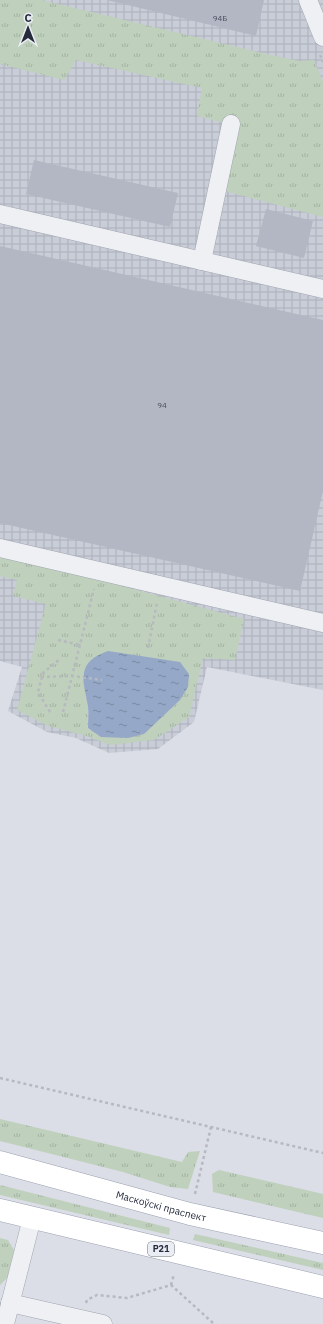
<svg xmlns="http://www.w3.org/2000/svg" width="323" height="1324" font-family="'IBM Plex Sans',sans-serif">
	<defs>
		<pattern id="industrial-grid" width="8" height="8" patternUnits="userSpaceOnUse"><rect width="8" height="8" fill="#c9cdd8"/><path d="M0 4h8M4 0v8" fill="none" stroke="#acb0ba"/></pattern>
		<pattern id="grass-tufts" width="24" height="20" patternUnits="userSpaceOnUse"><rect width="24" height="20" fill="#bfd0bc"/><path d="M3 7l-1-3M5 7V3M7 7l1-3M15 17l-1-3M17 17v-4M19 17l1-3" fill="none" stroke="#a4b3a2"/></pattern>
		<pattern id="water-ripples" width="26" height="14" patternUnits="userSpaceOnUse"><rect width="26" height="14" fill="#95a8c7"/><path d="M2 4q2-2 4 0t4 0M15 11q2-2 4 0t4 0" fill="none" stroke="#7989a3"/></pattern>
	</defs>
	<rect width="100%" height="100%" fill="#dbdee6"/>
	<path fill="url(#industrial-grid)" d="M0,0H323V690L207,667L194,722L158,749L109,753L76,738L47,732L8,711L22,667L0,661Z"/>
	<g fill="url(#grass-tufts)" fill-rule="evenodd">
		<path d="M0,0H41L262,53L299,61L314,60L323,82V217L210,187L224,123L197,116L202,88L76,60L64,80L0,64Z"/>
		<path d="M0,553L244,619L235,660L203,658L189,717L154,740L110,745L87,736L48,726L17,710L46,604L13,596L17,580L0,576ZM82,676L180,700L144,734L101,737L87,728L88,708Z"/>
		<path d="M0,1119L182,1162L188,1152L200,1151L188,1189L170,1187L123,1172L0,1141Z"/>
		<path d="M219,1170L323,1194V1218L213,1192L212,1174Z"/>
		<path d="M0,1185L170,1228L169,1235L0,1195Z"/>
		<path d="M195,1234L323,1263V1270L193,1240Z"/>
		<path d="M0,1238L8,1240L14,1250L7,1278L0,1285Z"/>
	</g>
	<path fill="url(#water-ripples)" d="M108,651L180,662L189,674L188,687L180,700L144,734L128,738L101,737L88,728C88,721 89,713 88,706C83,679 76,662 108,651Z"/>
	<g fill="#b3b7c3">
		<path d="M107,0H264L256,36Z"/>
		<path d="M34,160L178,193L170,227L26,194Z"/>
		<path d="M266,209L313,221L304,258L256,246Z"/>
		<path d="M0,246L323,320V491L300,591L0,523Z"/>
	</g>
	<g fill="none" stroke-linecap="round" stroke-linejoin="round">
		<g stroke="#a1a5b0" stroke-width="19">
			<g id="minor">
				<path d="M308,0L323,37"/>
				<path d="M0,214L323,289"/>
				<path d="M202,261L231,124"/>
				<path d="M0,548L323,623"/>
				<path d="M10,1303L103,1324"/>
				<path d="M5,1324L32,1218"/>
			</g>
		</g>
		<g stroke="#9ba1b2" stroke-width="23">
			<g id="major">
				<path id="s1" d="M0,1162L190,1214L323,1243"/>
				<path d="M0,1210L323,1287"/>
			</g>
		</g>
		<g stroke="#b6b9c0" stroke-width="2.5" stroke-dasharray="3 3" stroke-linecap="butt">
			<path d="M320,55L323,62"/>
			<path d="M58,640L80,645"/>
			<path d="M148,648L157,603"/>
			<path d="M41,677L73,676L102,680"/>
			<path d="M50,712L38,692L43,673L60,659"/>
			<path d="M63,712L94,589"/>
			<path d="M0,1078L323,1153"/>
			<path d="M195,1194L211,1127"/>
			<path d="M171,1285L174,1274"/>
			<path d="M86,1303L87,1300L97,1295L127,1298L171,1285L213,1323L216,1324"/>
		</g>
		<use href="#minor" stroke="#eef0f4" stroke-width="18"/>
		<use href="#major" stroke="#fff" stroke-width="22"/>
	</g>
	<g text-anchor="middle" stroke-width="3" stroke-linejoin="round" paint-order="stroke">
		<g font-size="8" fill="#484e5e">
			<text x="220" y="21">94Б</text>
			<text x="162" y="408">94</text>
		</g>
		<rect fill="#ebedf4" stroke="#606573" stroke-width="1" x="148" y="1242" width="26" height="14" rx="3"/>
		<g font-size="9" font-weight="bold" fill="#252b3c">
			<text x="161" y="1252">Р21</text>
		</g>
		<g font-size="10" fill="#252b3c" stroke="#ebedf4">
			<text dy="4" stroke="none"><textPath href="#s1" startOffset="167">Маскоўскі праспект</textPath></text>
		</g>
	</g>
	<g transform="translate(28 28)" stroke="#ebedf4" stroke-width="3" paint-order="stroke">
	<path d="M0-3L7 15L0 10L-7 15Z" fill="#252b3c"/>
	<text y="-6" font-size="11" font-weight="bold" text-anchor="middle" fill="#252b3c">С</text>
	</g>
</svg>
